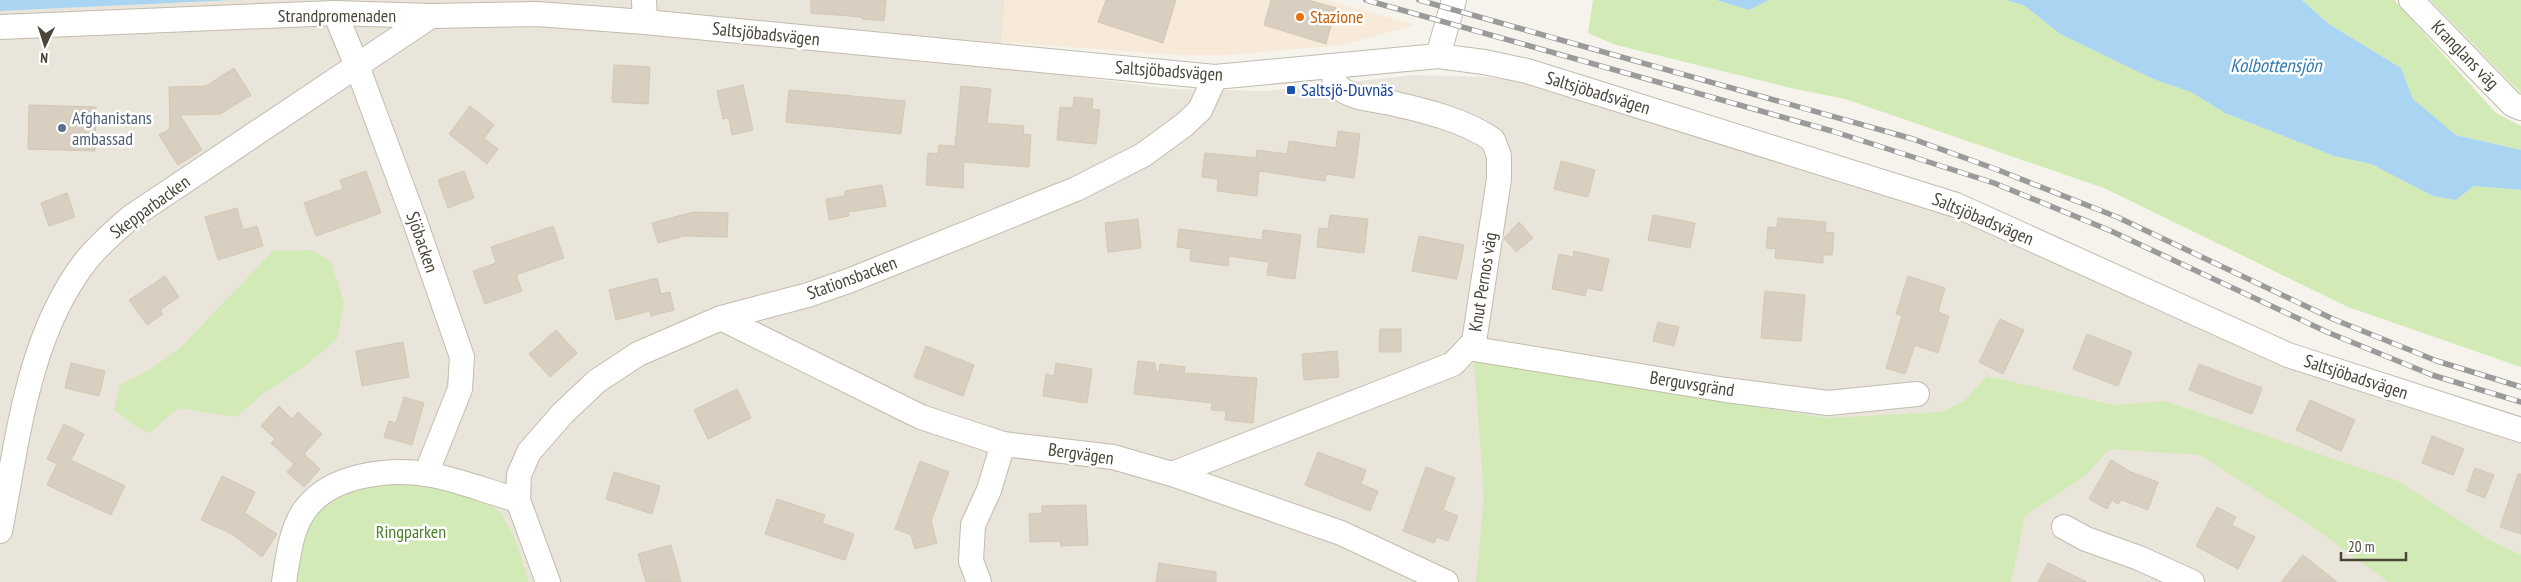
<svg xmlns="http://www.w3.org/2000/svg" width="2521" height="582" font-family="'PT Sans Narrow',sans-serif">
	<rect width="100%" height="100%" fill="#f6f3ec"/>
	<path fill="#eae5da" d="M235,0H1005L999,67L1172,89L1267,91L1413,75L1485,77L1537,83L1917,198L2521,440V582H0V11Z"/>
	<path fill="#f7ead8" d="M1005,0H1327L1416,25L1342,45L1226,55H1178L1001,42Z"/>
	<g fill="#d2eab5">
		<path d="M1593,0H1716L1749,10L1769,0H2005L2025,6L2060,34L2153,79L2191,92L2225,113L2334,156L2371,164L2433,196L2456,200L2474,186L2521,190V367L2348,307L2104,188L1845,99L1795,89L1616,45L1588,33Z"/>
		<path d="M2302,0H2394L2496,113L2521,126V150L2456,135L2413,99L2401,68L2329,24Z"/>
		<path d="M2430,0H2521V94V93Z"/>
		<path d="M312,250L331,262L344,303L337,339L305,366L263,394L236,417L178,408L150,433L138,428L114,410L120,385L149,370L178,350L273,251Z"/>
		<path d="M1474,361L1826,418L1942,412L1964,401L1987,376L2114,405L2165,401L2398,481L2493,542L2521,555V582H2388L2310,525L2200,455L2109,449L2085,476L2025,516L2011,582H1476L1484,498Z"/>
		<path d="M419,482C439,487 461,490 480,498C511,511 519,553 529,582H292C302,540 315,490 365,483C382,480 401,483 419,482Z"/>
	</g>
	<g fill="#a9d4f2">
		<path d="M0,0H235L0,11Z"/>
		<path d="M1716,0H1769L1749,10Z"/>
		<path d="M2006,0H2302L2329,24L2401,68L2413,99L2456,135L2521,150V190L2474,186L2456,200L2433,196L2371,164L2334,156L2225,113L2191,92L2153,79L2060,34L2025,6Z"/>
	</g>
	<g fill="#d8cfc1" stroke="#d3c7b4">
		<path d="M811,0H886L884,21L862,19V17L811,13Z"/>
		<path d="M1106,0H1176L1163,43L1098,22Z"/>
		<path d="M1271,0H1308L1336,8L1326,44L1264,25Z"/>
		<path d="M614,65L650,67L648,104L612,102Z"/>
		<path d="M234,68L251,95L220,114L180,115L202,150L178,165L159,135L170,129L169,87L206,86Z"/>
		<path d="M743,85L753,130L732,135L729,118L723,119L717,91Z"/>
		<path d="M961,86L991,89L987,123L1024,126L1023,134L1031,135L1029,167L964,162L963,188L926,185L928,153L938,154L939,145L955,146Z"/>
		<path d="M789,90L905,101L901,134L786,122Z"/>
		<path d="M1074,97L1093,99L1092,109L1100,110L1096,144L1057,140L1060,107L1073,108Z"/>
		<path d="M29,105L96,107L95,151L28,149Z"/>
		<path d="M470,106L494,125L484,138L498,149L487,164L449,134Z"/>
		<path d="M1338,131L1360,134L1354,178L1326,174L1325,181L1259,171L1257,196L1217,191L1218,179L1202,177L1205,153L1256,158L1257,150L1287,154L1289,141L1336,148Z"/>
		<path d="M1561,161L1595,170L1588,197L1554,189Z"/>
		<path d="M366,171L381,213L316,236L304,203L343,189L340,180Z"/>
		<path d="M464,171L474,198L448,208L438,180Z"/>
		<path d="M882,185L886,206L848,212L849,216L829,220L826,199L845,196V191Z"/>
		<path d="M67,193L75,217L49,226L41,203Z"/>
		<path d="M237,208L243,230L257,226L263,246L218,260L205,217Z"/>
		<path d="M693,212L728,213L727,237L684,236L658,243L652,223Z"/>
		<path d="M1330,215L1368,219L1364,253L1317,247L1319,228L1328,229Z"/>
		<path d="M1653,215L1695,223L1690,248L1648,240Z"/>
		<path d="M1778,218L1826,222L1825,232L1834,233L1832,255H1823V263L1775,258L1776,249L1766,248L1768,227L1777,228Z"/>
		<path d="M1138,219L1141,248L1108,252L1105,223Z"/>
		<path d="M1519,222L1533,238L1516,252L1504,238Z"/>
		<path d="M553,226L564,258L516,275L522,291L485,304L473,271L496,263L491,247Z"/>
		<path d="M1179,229L1262,240L1263,230L1301,235L1295,279L1267,275L1269,262L1229,256L1228,266L1190,261L1191,249L1177,247Z"/>
		<path d="M1419,236L1464,245L1457,279L1412,271Z"/>
		<path d="M1574,251L1609,259L1602,291L1587,288L1585,296L1552,289L1559,254L1573,257Z"/>
		<path d="M165,276L179,297L160,310L163,314L147,325L129,300Z"/>
		<path d="M1908,276L1945,288L1938,312L1949,316L1938,353L1915,345L1905,374L1886,368L1902,316L1896,314Z"/>
		<path d="M657,278L661,294L670,292L674,310L651,316L650,311L616,320L609,290Z"/>
		<path d="M1765,291L1805,295L1801,341L1761,338Z"/>
		<path d="M2000,319L2024,330L2003,374L1979,362Z"/>
		<path d="M1658,322L1679,327L1674,346L1653,341Z"/>
		<path d="M1380,329H1401V352H1379Z"/>
		<path d="M556,330L577,353L550,377L529,354Z"/>
		<path d="M2087,334L2132,352L2118,386L2073,369Z"/>
		<path d="M403,342L409,377L362,386L356,351Z"/>
		<path d="M926,346L974,365L963,396L914,377Z"/>
		<path d="M1337,351L1339,377L1304,380L1302,354Z"/>
		<path d="M1138,361L1155,363L1156,372H1159L1160,364L1185,367L1184,373L1257,378L1253,423L1225,420L1226,411L1211,410L1212,403L1134,394Z"/>
		<path d="M71,363L105,371L99,396L65,388Z"/>
		<path d="M1056,363L1092,369L1087,403L1043,396L1046,374L1054,376Z"/>
		<path d="M2199,364L2262,388L2252,414L2189,390Z"/>
		<path d="M737,389L751,418L708,439L694,410Z"/>
		<path d="M404,397L424,403L412,445L384,437L389,421L396,423Z"/>
		<path d="M2310,400L2355,420L2341,451L2296,430Z"/>
		<path d="M279,406L292,419L298,412L322,434L304,454L320,469L304,487L287,472L296,462L294,464L271,443L275,439L261,426Z"/>
		<path d="M64,424L84,434L71,460L125,486L111,515L47,485L57,464L47,459Z"/>
		<path d="M2432,436L2464,449L2453,475L2422,463Z"/>
		<path d="M1318,452L1366,470L1361,484L1378,491L1370,511L1305,485Z"/>
		<path d="M2111,460L2131,472L2158,482L2148,510L2122,500L2118,504L2112,500L2107,509L2089,499Z"/>
		<path d="M920,461L949,472L931,521L937,543L915,549L911,535L895,529Z"/>
		<path d="M1426,467L1455,478L1443,510L1458,516L1448,541L1437,537L1434,543L1403,531Z"/>
		<path d="M2475,468L2494,475L2485,498L2467,491Z"/>
		<path d="M614,472L660,486L652,514L606,499Z"/>
		<path d="M2518,474H2521V534L2500,527Z"/>
		<path d="M222,476L255,492L245,513L277,534L262,557L232,534L201,520Z"/>
		<path d="M777,499L825,515L822,523L854,534L845,560L765,534Z"/>
		<path d="M1086,505L1088,545L1061,546L1060,541L1030,542L1029,514L1042,513V506Z"/>
		<path d="M2217,507L2236,517L2232,525L2255,537L2238,569L2196,546Z"/>
		<path d="M671,545L681,582H646L638,554Z"/>
		<path d="M2303,555L2337,582H2281Z"/>
		<path d="M1159,563L1216,572V582H1156Z"/>
		<path d="M2048,563L2087,582H2038Z"/>
	</g>
	<g fill="none" stroke-linecap="round" stroke-linejoin="round">
		<g stroke="#c2bbae" stroke-width="26">
			<g id="minor">
				<path d="M644,0L645,22"/>
				<path d="M2411,0L2512,104L2521,108"/>
				<path d="M335,13L357,66L414,219L462,357L460,389L426,474"/>
				<path d="M0,27L335,13L431,16L537,14L645,22L1215,77L1438,56L1484,62L1527,71L1956,205L2288,355L2521,430"/>
				<path d="M1438,56L1454,0"/>
				<path d="M721,318L921,417L1003,444L1113,457L1172,474L1341,533L1446,582"/>
				<path d="M1468,348L1726,390L1828,403L1917,394"/>
				<path d="M1172,474L1453,364L1474,342L1499,179V156L1493,140C1464,120 1426,111 1391,103C1372,99 1351,99 1336,85L1331,66"/>
				<path d="M2064,527L2086,539L2139,558L2192,582"/>
				<path d="M0,531C18,440 27,338 85,262C98,245 115,231 131,217L431,16"/>
				<path d="M284,582C288,558 291,525 308,506C333,475 389,468 426,474C457,479 488,492 518,500"/>
				<path d="M548,582L518,500L519,475L529,452L563,413L597,381L638,354L721,318L808,295L851,280L1076,189L1143,155L1184,125L1200,110L1215,77"/>
				<path d="M979,582L971,561L973,525L989,490L1003,444"/>
			</g>
		</g>
		<use href="#minor" stroke="#fff" stroke-width="24"/>
		<g stroke="#9a9a9a" stroke-width="5.5">
			<g id="rail">
				<path d="M1366,0L1832,131L1994,183L2111,231L2327,332L2432,375L2521,402"/>
				<path d="M1419,0L1913,139L1998,170L2117,217L2333,319L2437,361L2521,387"/>
			</g>
		</g>
		<use href="#rail" stroke="#fff" stroke-width="4" stroke-dasharray="11" stroke-linecap="butt"/>
	</g>
	<circle fill="#e8710a" stroke="#fff" stroke-width="2" cx="1300" cy="17" r="5"/>
	<rect fill="#1a4fb4" stroke="#fff" stroke-width="2" x="1286" y="85" width="10" height="10" rx="2.5"/>
	<circle fill="#5c6f8a" stroke="#fff" stroke-width="2" cx="62" cy="128" r="5"/>
	<g text-anchor="middle" stroke-width="5" stroke-linejoin="round" paint-order="stroke">
		<g font-size="18" fill="#4b4439" stroke="#fff">
			<text x="337" y="22">Strandpromenaden</text>
			<text transform="translate(766 34) rotate(6)" y="6">Saltsjöbadsvägen</text>
			<text transform="translate(2465 55) rotate(46)" y="6">Kranglans väg</text>
			<text transform="translate(1169 71) rotate(4)" y="6">Saltsjöbadsvägen</text>
			<text transform="translate(1598 93) rotate(17)" y="6">Saltsjöbadsvägen</text>
			<text transform="translate(150 207) rotate(-36)" y="6">Skepparbacken</text>
			<text transform="translate(1983 219) rotate(23)" y="6">Saltsjöbadsvägen</text>
			<text transform="translate(422 242) rotate(71)" y="6">Sjöbacken</text>
			<text transform="translate(852 278) rotate(-20)" y="6">Stationsbacken</text>
			<text transform="translate(1483 282) rotate(-81)" y="6">Knut Pernos väg</text>
			<text transform="translate(2356 377) rotate(18)" y="6">Saltsjöbadsvägen</text>
			<text transform="translate(1692 384) rotate(9)" y="6">Berguvsgränd</text>
			<text transform="translate(1081 454) rotate(8)" y="6">Bergvägen</text>
		</g>
		<g font-size="18" fill="#c56008" stroke="#fff" text-anchor="start">
			<text x="1310" y="23">Stazione</text>
		</g>
		<g font-size="18" fill="#164399" stroke="#fff" text-anchor="start">
			<text x="1301" y="96">Saltsjö-Duvnäs</text>
		</g>
		<g font-size="18" fill="#4e5e75" stroke="#fff" text-anchor="start">
			<text x="72" y="124">Afghanistans<tspan x="72" dy="21">ambassad</tspan></text>
		</g>
		<g font-size="18" fill="#4a7f2a" stroke="#fff">
			<text x="411" y="538">Ringparken</text>
		</g>
		<g font-size="19" font-style="italic" fill="#2e7ab2" stroke="#fff">
			<text x="2276" y="72">Kolbottensjön</text>
		</g>
	</g>
	<g transform="translate(45 45) rotate(184)" stroke="#ffffff" stroke-width="4" paint-order="stroke">
	<path d="M0-4L9 19L0 12L-9 19Z" fill="#4b4439"/>
	<text y="-8" font-size="14" font-weight="bold" text-anchor="middle" fill="#4b4439">N</text>
	</g>
	<path d="M2341 552v8h65v-8" fill="none" stroke="#4b4439" stroke-width="2.5"/>
	<text x="2348" y="552" font-size="15" fill="#4b4439" stroke="#ffffff" stroke-width="4" paint-order="stroke">20 m</text>
</svg>
